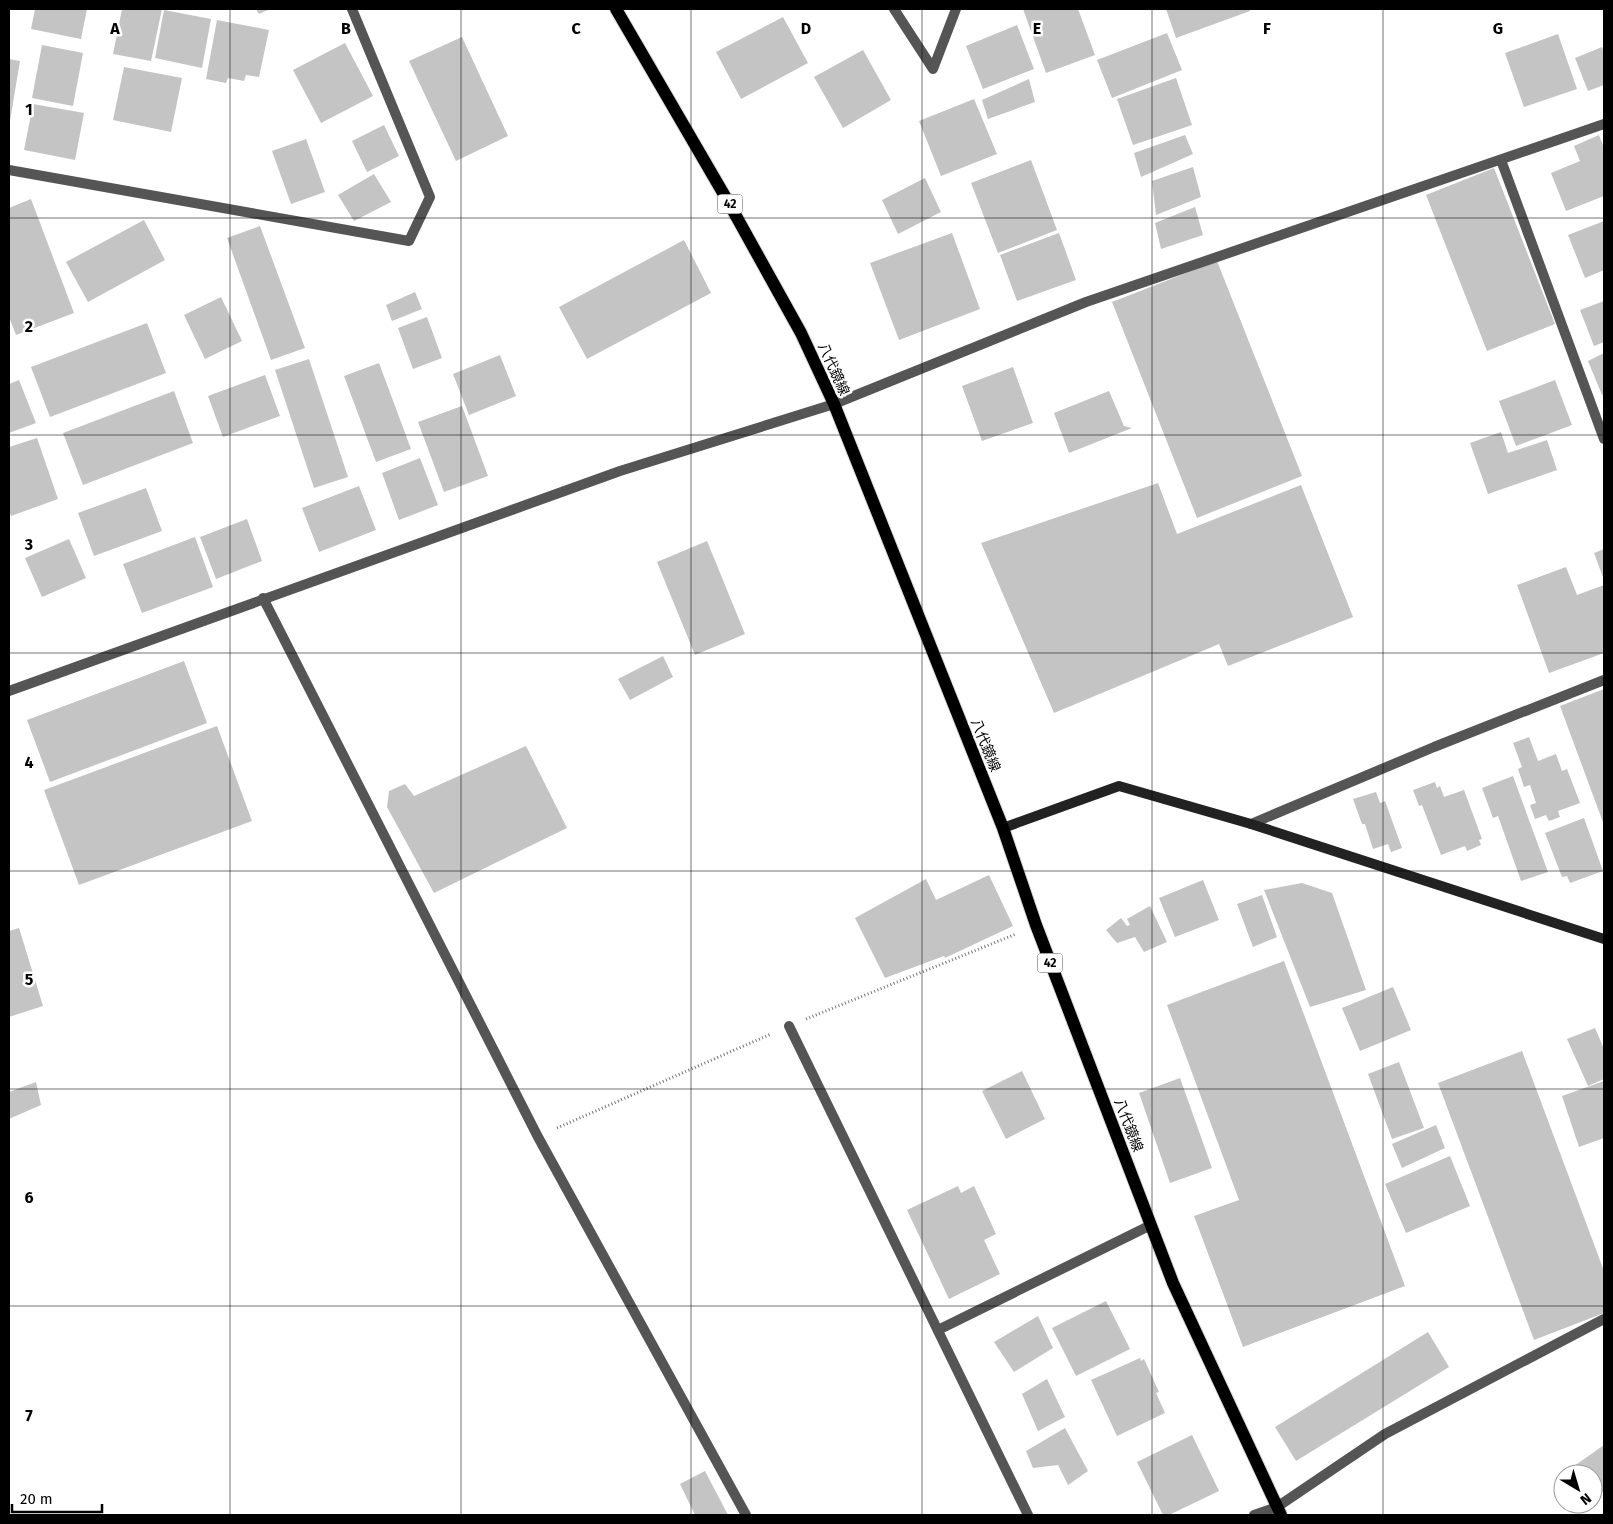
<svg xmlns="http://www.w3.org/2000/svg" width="1613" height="1524" font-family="'Fira Sans','Noto Sans JP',sans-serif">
	<rect width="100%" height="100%" fill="#fff"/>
	<g fill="#c4c4c4">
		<path d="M35,9H87L81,39L31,29Z"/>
		<path d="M122,9H162L151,61L113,54Z"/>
		<path d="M256,9H270L259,14Z"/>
		<path d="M1023,9H1078L1095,55L1046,73Z"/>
		<path d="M1166,9H1249L1250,11L1176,38Z"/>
		<path d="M164,10L211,19L202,68L155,58Z"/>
		<path d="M783,17L808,63L741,99L716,52Z"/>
		<path d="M217,20L269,30L259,77L246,75L244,81L228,78L226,83L206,79Z"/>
		<path d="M1017,25L1034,69L983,89L966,46Z"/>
		<path d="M1167,33L1182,70L1112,98L1097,60Z"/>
		<path d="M1558,34L1577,89L1524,107L1505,53Z"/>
		<path d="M462,37L508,136L456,161L409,61Z"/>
		<path d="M345,43L373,96L321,123L293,70Z"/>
		<path d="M42,45L83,53L73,106L32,98Z"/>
		<path d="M1602,47L1604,52V85L1588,91L1575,58Z"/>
		<path d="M863,50L891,100L843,128L814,77Z"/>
		<path d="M9,59L20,61L10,121H9Z"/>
		<path d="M124,67L182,78L171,132L113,120Z"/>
		<path d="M1176,78L1192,125L1133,145L1117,99Z"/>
		<path d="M1029,79L1035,102L988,119L982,100Z"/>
		<path d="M974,99L997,154L941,176L919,121Z"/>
		<path d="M33,104L84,113L75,160L24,150Z"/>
		<path d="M384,125L399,156L367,172L352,141Z"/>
		<path d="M1185,135L1193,154L1141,177L1134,153Z"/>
		<path d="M1599,135L1604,148V196L1566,211L1551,173L1580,161L1574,146Z"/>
		<path d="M306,139L325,192L291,204L272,151Z"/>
		<path d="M1031,160L1057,230L998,253L971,183Z"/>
		<path d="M1193,167L1201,197L1156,215L1152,181Z"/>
		<path d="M1494,168L1555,324L1487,351L1426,195Z"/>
		<path d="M374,174L391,202L354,221L338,195Z"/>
		<path d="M925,178L941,212L898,234L882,200Z"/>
		<path d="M31,199L74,313L16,335L9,317V208Z"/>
		<path d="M1195,207L1203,235L1161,249L1155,223Z"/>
		<path d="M144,220L165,260L88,302L66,262Z"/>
		<path d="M1604,221V270L1585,278L1568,235Z"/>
		<path d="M260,226L305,348L271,360L227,238Z"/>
		<path d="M952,233L980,309L899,340L870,263Z"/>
		<path d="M1059,233L1076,280L1017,301L1000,255Z"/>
		<path d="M684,240L711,293L587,359L559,307Z"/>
		<path d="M1217,261L1302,476L1197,518L1112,302Z"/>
		<path d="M415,292L422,309L392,321L386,305Z"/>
		<path d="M221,297L242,341L205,359L184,315Z"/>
		<path d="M1604,301V342L1594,346L1580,310Z"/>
		<path d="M427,317L442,358L413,369L398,328Z"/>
		<path d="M147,323L166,373L50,417L31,367Z"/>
		<path d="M1604,353V394L1602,395L1588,361Z"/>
		<path d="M500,355L516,396L469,415L453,374Z"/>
		<path d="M309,359L348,477L314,488L275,370Z"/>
		<path d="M379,363L411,449L376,462L344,376Z"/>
		<path d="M1013,367L1033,423L982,441L962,386Z"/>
		<path d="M265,375L280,416L223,437L208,396Z"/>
		<path d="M19,380L36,423L9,433V384Z"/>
		<path d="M1555,380L1572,425L1516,446L1499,401Z"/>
		<path d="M174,391L193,443L83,485L63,433Z"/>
		<path d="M1109,391L1124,426L1132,428L1069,453L1054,413Z"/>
		<path d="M462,406L488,476L444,492L418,422Z"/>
		<path d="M1501,432L1508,453L1547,440L1557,470L1488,494L1470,443Z"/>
		<path d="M37,438L58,499L11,516L9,511V447Z"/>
		<path d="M420,458L438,505L399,520L382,473Z"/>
		<path d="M1158,483L1177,534L1301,485L1353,617L1228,666L1219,644L1054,713L981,543Z"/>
		<path d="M359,486L376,530L319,552L302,508Z"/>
		<path d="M146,488L162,531L94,556L78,513Z"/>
		<path d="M247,519L262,561L216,579L200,537Z"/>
		<path d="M195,537L213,587L142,613L123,564Z"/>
		<path d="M69,539L86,578L42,597L25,558Z"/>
		<path d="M707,541L745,634L695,655L657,562Z"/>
		<path d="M1604,549V580L1594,553Z"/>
		<path d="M1566,567L1577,595L1604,585V653L1549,673L1517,585Z"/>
		<path d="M663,656L673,677L630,700L618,679Z"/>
		<path d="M184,661L207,723L50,782L27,720Z"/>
		<path d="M1604,689V825L1560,706Z"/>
		<path d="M217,726L252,821L79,885L44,790Z"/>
		<path d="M1529,737L1538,761L1556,754L1562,771L1567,769L1580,803L1558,811L1560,817L1549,821L1546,815L1535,819L1530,805L1536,803L1530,785L1524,787L1518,769L1522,767L1513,743Z"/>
		<path d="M526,746L567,828L434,893L387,807L389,791L405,784L414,796Z"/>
		<path d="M1513,776L1548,872L1521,881L1498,816L1493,818L1482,788Z"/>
		<path d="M1435,782L1437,788L1440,786L1444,797L1464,790L1482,839L1479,840L1481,845L1467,851L1465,846L1441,855L1422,805L1419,806L1413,790Z"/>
		<path d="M1376,792L1380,803L1385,801L1402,848L1391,852L1388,844L1373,849L1365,824H1362L1353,799Z"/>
		<path d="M1584,818L1603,871L1570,883L1567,876L1562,877L1545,833Z"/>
		<path d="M989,875L1013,926L945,958L944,956L885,978L855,918L926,879L936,900Z"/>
		<path d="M1203,880L1219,920L1175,937L1159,898Z"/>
		<path d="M1302,883L1332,893L1366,990L1310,1007L1264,890Z"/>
		<path d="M1262,895L1277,937L1253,947L1237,904Z"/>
		<path d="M1150,906L1167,942L1144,952L1135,937L1117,943L1106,930L1121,918L1127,926L1130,925L1127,919Z"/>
		<path d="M19,928L43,1006L9,1017V931Z"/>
		<path d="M1284,961L1405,1286L1243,1347L1194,1216L1239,1200L1167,1005Z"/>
		<path d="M1393,987L1411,1030L1360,1051L1342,1008Z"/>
		<path d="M1595,1028L1604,1049V1079L1588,1086L1567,1039Z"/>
		<path d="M1522,1051L1604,1271V1313L1534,1340L1438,1083Z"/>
		<path d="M1399,1062L1424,1128L1392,1139L1368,1074Z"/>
		<path d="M1022,1071L1045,1119L1006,1139L982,1091Z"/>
		<path d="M1180,1078L1212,1168L1170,1183L1139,1093Z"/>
		<path d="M1604,1081V1138L1579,1147L1562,1096Z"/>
		<path d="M36,1082L41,1105L9,1119V1092Z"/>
		<path d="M1436,1125L1445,1148L1402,1168L1392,1144Z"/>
		<path d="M1450,1156L1470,1206L1406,1233L1385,1184Z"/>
		<path d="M958,1186L961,1193L974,1186L996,1234L984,1240L1000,1274L949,1299L907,1210Z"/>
		<path d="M1106,1301L1130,1349L1076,1376L1052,1328Z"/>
		<path d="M1038,1316L1053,1348L1014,1372L994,1342Z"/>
		<path d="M1428,1332L1449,1367L1296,1461L1275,1427Z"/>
		<path d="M1140,1358L1141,1361L1144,1359L1159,1392L1156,1393L1165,1413L1117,1436L1091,1380Z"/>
		<path d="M1047,1379L1065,1417L1038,1431L1022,1394Z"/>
		<path d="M1065,1428L1088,1471L1068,1485L1058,1465L1033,1468L1026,1451Z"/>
		<path d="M1192,1435L1219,1491L1169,1515H1163L1137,1462Z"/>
		<path d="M1604,1445V1491L1593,1499V1474H1573L1570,1469Z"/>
		<path d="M705,1471L728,1515H695L680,1484Z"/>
	</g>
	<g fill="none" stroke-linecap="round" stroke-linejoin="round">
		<g stroke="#dbdbdb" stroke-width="14">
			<path id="primary" d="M616,9L726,198L801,333L834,404L1003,828L1036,925L1173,1283L1281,1515"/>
		</g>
		<g stroke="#777" stroke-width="3" stroke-dasharray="1 2.5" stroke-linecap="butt">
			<path d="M806,1019L1016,934"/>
			<path d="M557,1128L771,1034"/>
		</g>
		<g stroke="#555" stroke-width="10">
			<path d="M894,9L933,69L956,9"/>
			<path d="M1501,160L1604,439"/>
			<path d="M9,170L409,241L430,197L352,9"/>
			<path d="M834,404L1086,302L1604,124"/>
			<path d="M263,598L538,1137L746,1515"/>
			<path d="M1251,824L1434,747L1604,680"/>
			<path d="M789,1026L1028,1515"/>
			<path d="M938,1330L1151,1225"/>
			<path d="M1254,1515L1277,1507L1385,1434L1604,1319"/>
		</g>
		<path stroke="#555" stroke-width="10" d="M9,691L620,471L834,404"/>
		<path stroke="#222" stroke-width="10" d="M1003,828L1119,786L1251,824L1604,939"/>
		<use href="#primary" stroke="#000" stroke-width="12"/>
	</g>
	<path fill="none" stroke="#000" stroke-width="1" stroke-opacity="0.55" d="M230,9V1515M461,9V1515M691,9V1515M922,9V1515M1152,9V1515M1383,9V1515M9,218H1604M9,435H1604M9,653H1604M9,871H1604M9,1089H1604M9,1306H1604"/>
	<g text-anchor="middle" stroke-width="5" stroke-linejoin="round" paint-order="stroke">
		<g fill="#fff" stroke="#4c4c4c" stroke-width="1">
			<rect x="717.5" y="194.5" width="25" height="19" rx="4"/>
			<rect x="1037.5" y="953.5" width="25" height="19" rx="4"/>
		</g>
		<g font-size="12" font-weight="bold" fill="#000">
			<text x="730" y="208">42</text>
			<text x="1050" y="967">42</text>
		</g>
		<g font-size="14" fill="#000" stroke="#fff">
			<text transform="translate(834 369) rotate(66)" y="5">八代鏡線</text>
			<text transform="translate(986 745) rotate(68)" y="5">八代鏡線</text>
			<text transform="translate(1129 1125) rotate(69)" y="5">八代鏡線</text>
		</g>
	</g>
	<g font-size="16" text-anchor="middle" font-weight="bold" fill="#000" stroke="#fff" stroke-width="5" stroke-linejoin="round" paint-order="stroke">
		<text x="115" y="34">A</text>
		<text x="346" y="34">B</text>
		<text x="576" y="34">C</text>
		<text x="806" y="34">D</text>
		<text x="1037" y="34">E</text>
		<text x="1267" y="34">F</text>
		<text x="1498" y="34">G</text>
		<text x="29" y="115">1</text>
		<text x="29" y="332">2</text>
		<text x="29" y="550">3</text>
		<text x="29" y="768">4</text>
		<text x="29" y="985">5</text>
		<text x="29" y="1203">6</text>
		<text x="29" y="1421">7</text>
	</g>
	<rect width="1613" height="1524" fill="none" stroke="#000000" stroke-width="20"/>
	<g transform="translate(1578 1489) rotate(142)"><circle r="24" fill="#ffffff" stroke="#999999"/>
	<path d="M0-4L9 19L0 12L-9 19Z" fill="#000000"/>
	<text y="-8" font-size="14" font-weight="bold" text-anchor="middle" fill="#000000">N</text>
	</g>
	<path d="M12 1504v8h90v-8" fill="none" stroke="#000000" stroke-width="2.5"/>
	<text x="20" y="1504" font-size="15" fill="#000000" stroke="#ffffff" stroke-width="4" paint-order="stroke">20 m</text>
</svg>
